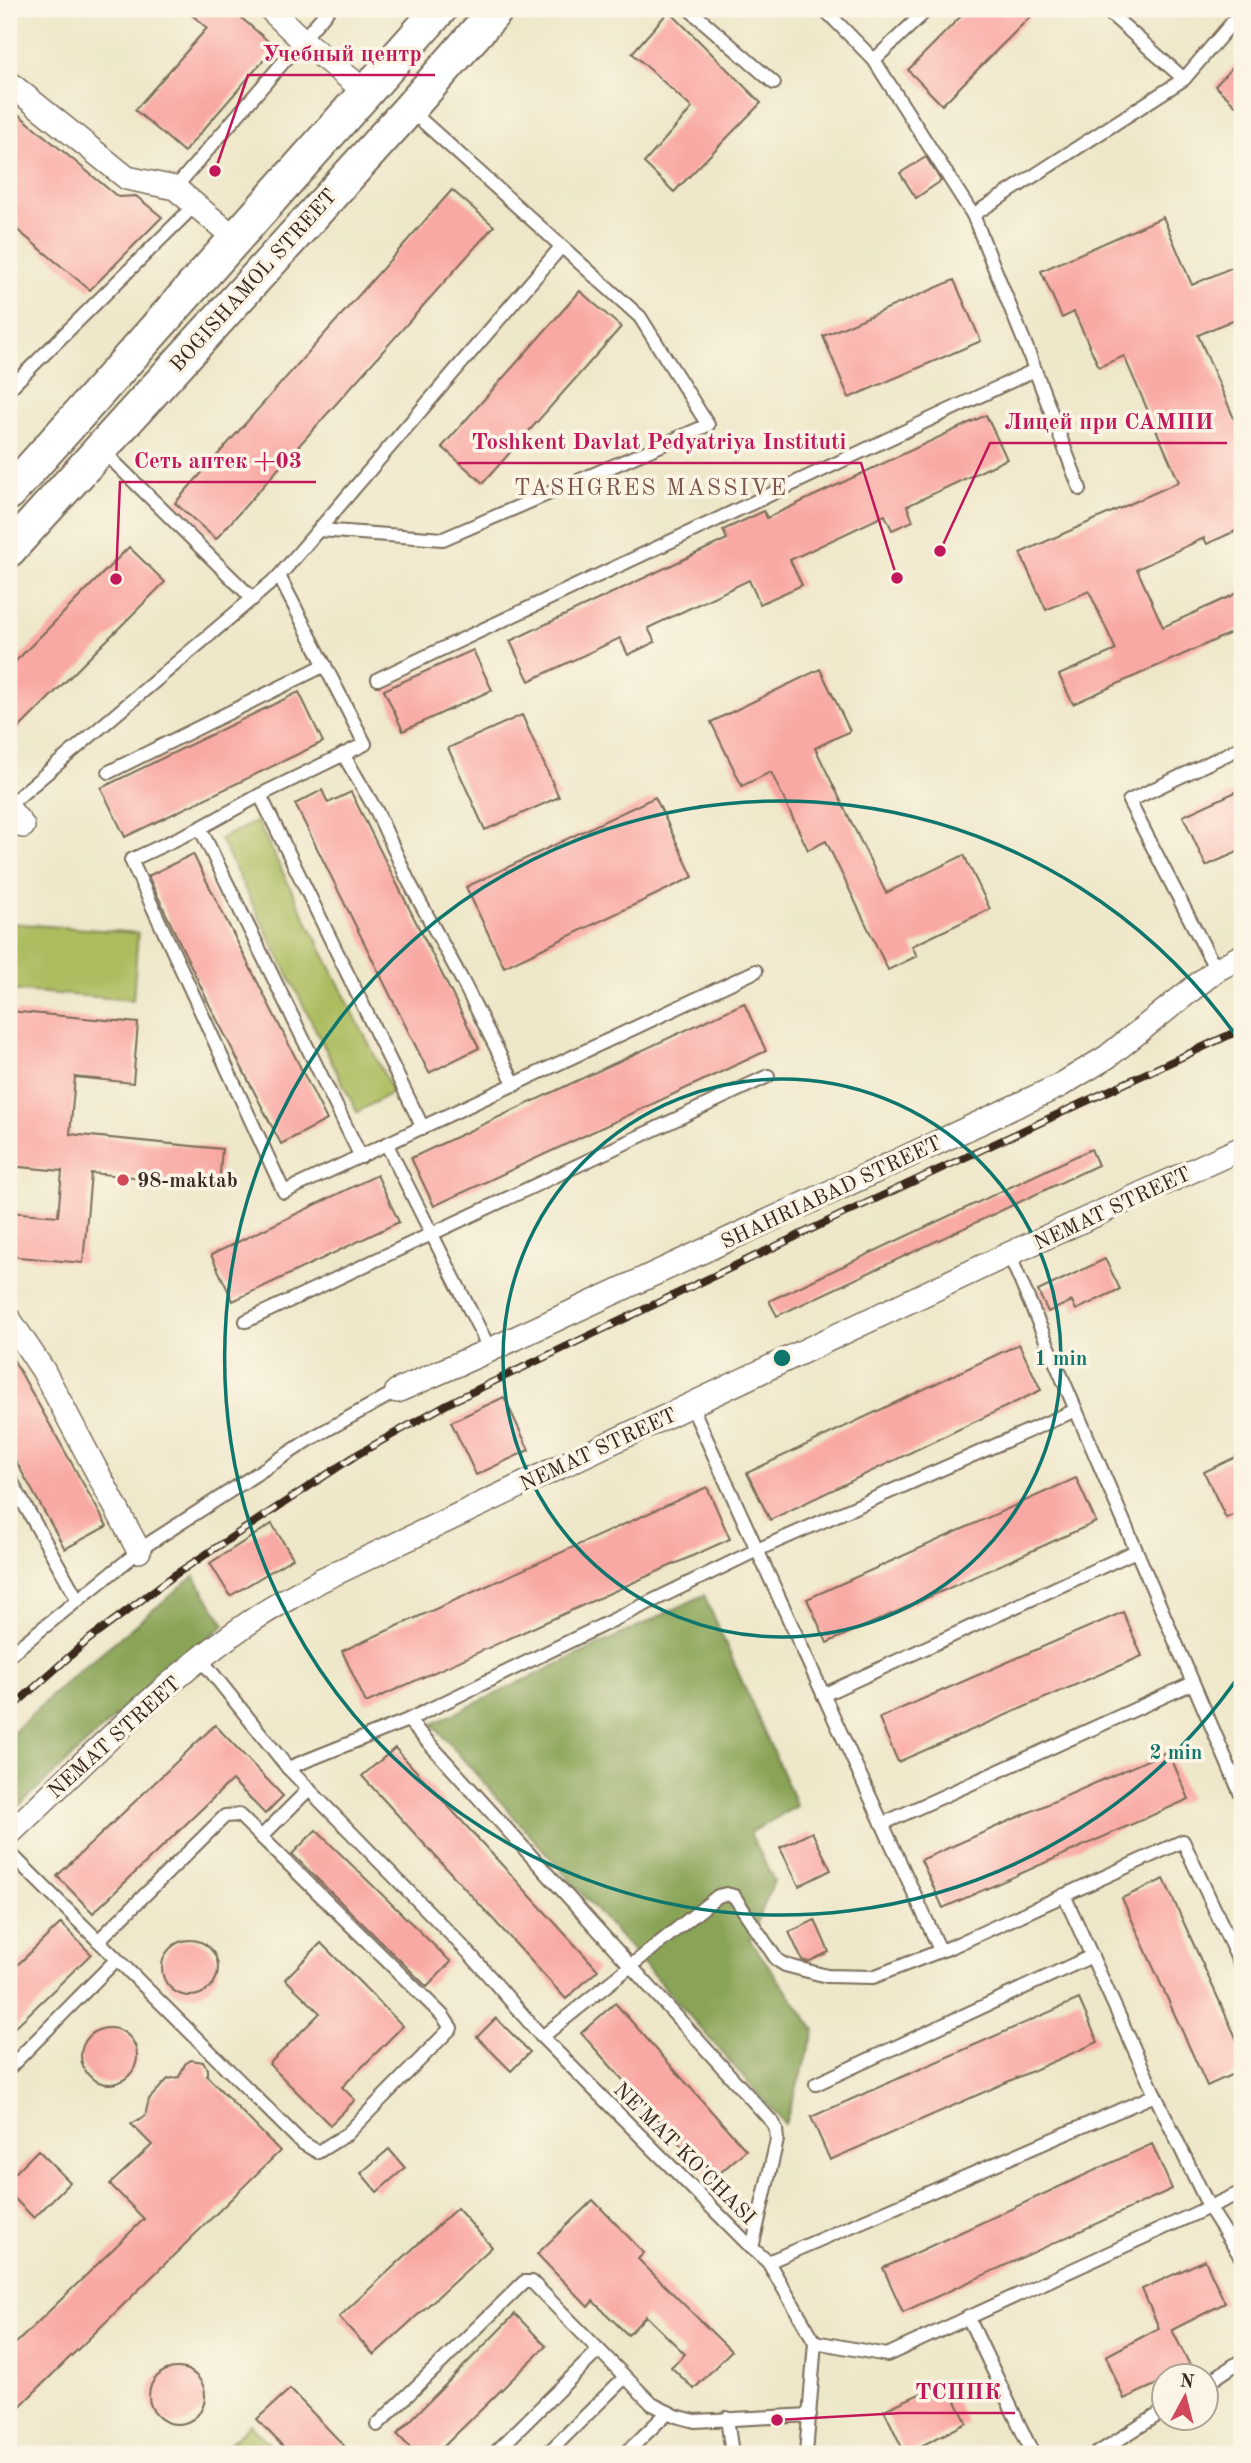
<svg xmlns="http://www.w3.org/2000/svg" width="1251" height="2463" font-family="'Old Standard TT',serif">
	<rect width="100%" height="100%" fill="#fcf5e5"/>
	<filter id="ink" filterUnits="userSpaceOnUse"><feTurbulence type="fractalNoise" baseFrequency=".0143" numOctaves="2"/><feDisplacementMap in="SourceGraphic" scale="14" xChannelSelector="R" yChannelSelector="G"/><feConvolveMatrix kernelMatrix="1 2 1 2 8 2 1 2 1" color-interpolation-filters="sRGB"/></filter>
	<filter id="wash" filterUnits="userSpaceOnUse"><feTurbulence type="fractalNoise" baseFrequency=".00686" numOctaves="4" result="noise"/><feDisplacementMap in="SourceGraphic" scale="28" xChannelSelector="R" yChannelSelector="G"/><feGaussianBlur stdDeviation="1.57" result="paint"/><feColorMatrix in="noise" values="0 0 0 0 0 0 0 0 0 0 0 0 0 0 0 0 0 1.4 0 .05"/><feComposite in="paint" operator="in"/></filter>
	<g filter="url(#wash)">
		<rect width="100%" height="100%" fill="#eee7c9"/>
		<g fill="#acbc5f" stroke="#74733e" stroke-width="2">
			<path d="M257,821L393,1092L357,1112L220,839Z"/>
			<path d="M9,923L138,933L133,1000L9,990Z"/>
			<path d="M250,2424L278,2454H218Z"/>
		</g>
		<g fill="#89a456" stroke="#62673a" stroke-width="2">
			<path d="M194,1576L225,1625L166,1670L9,1815V1736L66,1682Z"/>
			<path d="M704,1595L797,1806L750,1833L774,1881L750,1940L815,2030L785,2124L432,1724Z"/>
		</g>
		<g id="blocks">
			<g fill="#f9a9a4">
				<path d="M185,9H231L275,47L184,152L135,110L207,28Z"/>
				<path d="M968,9H1038L942,105L908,70Z"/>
				<path d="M669,11L761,103L674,192L644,163L692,108L632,53Z"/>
				<path d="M1242,57V111L1215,86Z"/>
				<path d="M18,114L118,197L136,196L162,217L90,290L9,223V122Z"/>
				<path d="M926,157L941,181L916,198L900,173Z"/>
				<path d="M452,190L494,226L216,539L175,503Z"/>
				<path d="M1163,217L1192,285L1242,263V316L1198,335L1242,437V528L1207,544L1204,538L1137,569L1163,627L1242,591V628L1073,704L1059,675L1116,650L1089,591L1046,610L1020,553L1179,482L1124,356L1099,367L1074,312L1062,318L1041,271Z"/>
				<path d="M954,280L981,341L849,398L823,336Z"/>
				<path d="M580,291L621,327L483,483L442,447Z"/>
				<path d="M986,415L1007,459L907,506L913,521L892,530L885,515L790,560L802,585L760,604L749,580L648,628L655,642L628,655L620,638L529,681L510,641L727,539L723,530L764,511L767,518Z"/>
				<path d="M129,547L165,582L18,729L9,720V668Z"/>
				<path d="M473,650L492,690L403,731L384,690Z"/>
				<path d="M820,669L850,731L815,748L886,893L964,855L990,909L912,946L917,956L888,970L826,841L808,850L771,772L742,786L711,722Z"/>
				<path d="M299,692L323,742L125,837L101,788Z"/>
				<path d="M522,715L559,797L485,830L448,748Z"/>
				<path d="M1242,789V850L1206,866L1183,816Z"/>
				<path d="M322,790L328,803L351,792L479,1048L429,1073L295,804Z"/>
				<path d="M655,797L693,877L504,967L466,887Z"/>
				<path d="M193,854L327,1120L281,1144L210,1006L148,876Z"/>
				<path d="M744,1003L766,1051L434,1206L411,1158Z"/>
				<path d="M9,1011L138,1023L133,1083L75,1077L70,1134L222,1149L219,1185L91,1173L83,1263L9,1256V1212L58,1216L62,1171L9,1166Z"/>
				<path d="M1091,1149L1098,1165L777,1316L769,1301Z"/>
				<path d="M377,1175L399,1222L233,1301L211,1255Z"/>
				<path d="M1105,1259L1120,1289L1076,1310L1072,1301L1048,1312L1038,1291Z"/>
				<path d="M1019,1344L1041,1390L770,1520L747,1473Z"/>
				<path d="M9,1352L107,1526L65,1549L9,1449Z"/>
				<path d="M504,1397L529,1450L476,1475L451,1422Z"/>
				<path d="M1242,1454V1511L1226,1518L1204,1472Z"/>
				<path d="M1076,1478L1096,1522L827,1643L807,1599Z"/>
				<path d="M707,1487L730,1539L366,1703L342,1651Z"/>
				<path d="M272,1524L293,1558L230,1596L210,1563Z"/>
				<path d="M1123,1612L1142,1656L898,1762L879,1718Z"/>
				<path d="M215,1725L283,1796L265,1814L232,1780L93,1913L57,1876Z"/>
				<path d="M395,1748L598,1970L566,1999L362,1776Z"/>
				<path d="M1168,1751L1189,1799L943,1908L921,1860Z"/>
				<path d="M316,1830L451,1962L427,1987L292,1854Z"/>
				<path d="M812,1832L831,1870L799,1886L780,1848Z"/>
				<path d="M1164,1879L1242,2051V2070L1207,2086L1122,1898Z"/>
				<path d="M815,1920L829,1952L808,1962L802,1960L789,1932Z"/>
				<path d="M61,1923L91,1954L9,2033V1973Z"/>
				<circle cx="190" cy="1968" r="28"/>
				<path d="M321,1943L403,2026L342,2087L355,2100L330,2125L269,2064L320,2013L285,1979Z"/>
				<path d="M1079,1999L1098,2042L830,2160L811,2117Z"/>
				<path d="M615,2003L746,2150L712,2180L581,2033Z"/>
				<path d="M496,2018L530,2052L511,2071L477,2037Z"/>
				<circle cx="109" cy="2056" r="28"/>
				<path d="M191,2060L203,2062L207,2069V2076L280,2151L9,2417V2350L144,2219L110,2184L152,2145L131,2124L145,2116L149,2099L168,2079L179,2077L185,2064Z"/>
				<path d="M1152,2144L1172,2189L903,2312L883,2268Z"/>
				<path d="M389,2149L405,2168L377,2192L361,2173Z"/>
				<path d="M38,2150L70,2182L34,2218L9,2193V2179Z"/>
				<path d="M593,2200L644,2253L638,2259L731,2351L694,2389L671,2367L685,2354L646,2316L628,2335L593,2301L588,2307L537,2254Z"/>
				<path d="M457,2208L492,2247L374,2355L339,2317Z"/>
				<path d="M1205,2260L1225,2303L1172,2330L1191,2367L1174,2376H1164V2381L1124,2399L1106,2356L1159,2328L1142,2289Z"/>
				<path d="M515,2314L546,2346L436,2454H416L397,2434Z"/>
				<circle cx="177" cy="2396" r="28"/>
				<path d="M946,2382L967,2423L905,2454L884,2410Z"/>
				<path d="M290,2389L352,2454H290L257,2419Z"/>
			</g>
		</g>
	</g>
	<g filter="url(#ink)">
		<use href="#blocks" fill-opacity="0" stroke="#7a6c5a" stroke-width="2"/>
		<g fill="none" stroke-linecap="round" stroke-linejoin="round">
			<g stroke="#7a6c5a" stroke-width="16">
				<g id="lane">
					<path d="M689,9L774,83"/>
					<path d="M824,9L874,60L973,215L1184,79L1242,11"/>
					<path d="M1105,9L1184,79"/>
					<path d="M874,60L928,9"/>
					<path d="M175,188L329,9"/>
					<path d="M973,215L1026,346L1080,489"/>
					<path d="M9,389L195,205"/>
					<path d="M103,451L253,599"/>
					<path d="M319,530L443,539L708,425L640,317L409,109"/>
					<path d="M279,576L561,247"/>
					<path d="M378,679L1035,370"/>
					<path d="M343,754L377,812L408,880L462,980L515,1085"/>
					<path d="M109,772L325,665"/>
					<path d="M9,805L279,576L365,744L260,795"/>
					<path d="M200,828L361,1157"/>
					<path d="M1216,970L1129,801L1242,747"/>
					<path d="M423,1128L260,795L200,828L131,860L284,1192C442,1119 599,1045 756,971"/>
					<path d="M387,1145L490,1350"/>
					<path d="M1009,1254L1242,1797"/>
					<path d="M246,1321L768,1076"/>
					<path d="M691,1405L940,1950L946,1949"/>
					<path d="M9,1477L78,1600"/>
					<path d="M9,1655L148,1544L312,1438L397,1391"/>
					<path d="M201,1659L288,1768L469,1953L542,2037L752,2248L768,2262L815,2342L887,2355L1242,2192"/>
					<path d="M823,1695L1136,1551"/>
					<path d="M408,1720L773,2123L776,2130L777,2140L752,2248"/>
					<path d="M288,1768L408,1720L757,1550L1076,1410"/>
					<path d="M882,1824L1193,1683"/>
					<path d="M261,1837L309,1789"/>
					<path d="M9,1852L301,2142L318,2152L347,2134L451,2028L443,2016L239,1815L225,1816L98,1941"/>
					<path d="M542,2037L718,1896L726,1894L734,1896L777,1960L785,1965L827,1976L873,1977L953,1946L1183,1841L1242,1968"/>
					<path d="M9,2068L116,1960"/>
					<path d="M816,2084L1092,1956"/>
					<path d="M1155,2095L1209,2207L1242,2259"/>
					<path d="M768,2262L1155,2095L1064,1895"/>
					<path d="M968,2317L1033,2454"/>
					<path d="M1206,2384L1242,2360"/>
					<path d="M727,2418L732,2454"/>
					<path d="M377,2425L524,2282H532L652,2404L676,2416L695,2421L810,2415"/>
					<path d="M494,2454L599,2350"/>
					<path d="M547,2454L625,2377"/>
					<path d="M625,2454L668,2412"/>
					<path d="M806,2454L815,2342"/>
					<path d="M1096,2454L1164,2411"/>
				</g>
			</g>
			<g stroke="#7a6c5a" stroke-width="26">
				<g id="street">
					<path d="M270,9L301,39L366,92"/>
					<path d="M9,83L127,178L175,188L235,238"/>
					<path d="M9,809L23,826"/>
					<path d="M9,1319L43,1370L139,1551"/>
					<path d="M397,1391L490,1350L1059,1086L1107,1057L1216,970L1242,956"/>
					<path d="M9,1834C88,1760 165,1678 256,1618C277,1604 300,1592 321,1580L1009,1254L1242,1148"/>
				</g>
			</g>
			<g stroke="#7a6c5a" stroke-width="37">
				<g id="secondary">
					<path d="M9,493L440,9"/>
					<path d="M9,550L409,109L497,9"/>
				</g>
			</g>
			<use href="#lane" stroke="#fff" stroke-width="12"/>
			<use href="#street" stroke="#fff" stroke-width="23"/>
			<use href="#secondary" stroke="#fff" stroke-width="33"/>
			<g stroke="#3b2a1e" stroke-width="8">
				<path id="rail" d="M9,1710L88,1640L176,1574L358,1454L449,1403L843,1214L1242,1029"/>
			</g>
			<use href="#rail" stroke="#fcf5e5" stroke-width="5" stroke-dasharray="16" stroke-linecap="butt"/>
		</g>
	</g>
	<g fill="none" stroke="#0f766e" stroke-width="3.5">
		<circle cx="782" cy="1358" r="279"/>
		<path d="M1241 1673A557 557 0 1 1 1241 1043"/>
	</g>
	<circle fill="#d1495b" stroke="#fcf5e5" stroke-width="2.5" cx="123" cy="1180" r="7"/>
	<g text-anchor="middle" stroke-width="7" stroke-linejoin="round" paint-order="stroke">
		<g font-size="21" fill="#3b2a1e" stroke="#fcf5e5">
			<text transform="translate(253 280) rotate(-48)" y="7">BOGISHAMOL STREET</text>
			<text transform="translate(831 1192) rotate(-25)" y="7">SHAHRIABAD STREET</text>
			<text transform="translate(1112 1208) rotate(-25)" y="7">NEMAT STREET</text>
			<text transform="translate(598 1449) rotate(-25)" y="7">NEMAT STREET</text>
			<text transform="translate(114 1737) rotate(-42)" y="7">NEMAT STREET</text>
			<text transform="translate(685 2153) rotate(45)" y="7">NE'MAT KO'CHASI</text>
		</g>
		<g font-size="21" font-weight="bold" fill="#3b2a1e" stroke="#fcf5e5" text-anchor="start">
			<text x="137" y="1187">98-maktab</text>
		</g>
		<g font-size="23" letter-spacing="2" fill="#7e564d" stroke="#fcf5e5">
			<text x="651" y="495">TASHGRES MASSIVE</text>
		</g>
	</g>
	<circle cx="782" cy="1358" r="10" fill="#0f766e" stroke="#fcf5e5" stroke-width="3.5"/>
	<g font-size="21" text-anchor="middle" font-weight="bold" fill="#0f766e" stroke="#fcf5e5" stroke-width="7" stroke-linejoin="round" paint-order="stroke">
		<text x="1061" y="1365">1 min</text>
		<text x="1176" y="1759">2 min</text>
	</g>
	<path fill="none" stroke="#c2185b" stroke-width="2.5" d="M215 171L248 75H435M940 551L990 443H1227M897 578L861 463H458M116 579L120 482H316M777 2420L901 2413H1015"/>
	<g fill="#c2185b" stroke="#fcf5e5" stroke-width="2.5">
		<circle cx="215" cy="171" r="7"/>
		<circle cx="940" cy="551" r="7"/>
		<circle cx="897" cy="578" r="7"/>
		<circle cx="116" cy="579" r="7"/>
		<circle cx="777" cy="2420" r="7"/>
	</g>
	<g font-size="23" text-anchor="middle" font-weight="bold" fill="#c2185b" stroke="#fcf5e5" stroke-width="7" stroke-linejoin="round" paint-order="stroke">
		<text x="342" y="61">Учебный центр</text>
		<text x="1109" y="429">Лицей при САМПИ</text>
		<text x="659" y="449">Toshkent Davlat Pedyatriya Instituti</text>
		<text x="218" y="468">Сеть аптек +03</text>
		<text x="958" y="2399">ТСППК</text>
	</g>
	<rect width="1251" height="2463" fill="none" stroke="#fcf5e5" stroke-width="35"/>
	<g transform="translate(1185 2397) rotate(7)"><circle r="33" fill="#fcf5e5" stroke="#afa495" stroke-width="2"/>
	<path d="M0-5L12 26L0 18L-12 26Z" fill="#d1495b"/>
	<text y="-10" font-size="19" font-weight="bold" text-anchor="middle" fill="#3b2a1e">N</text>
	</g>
</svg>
